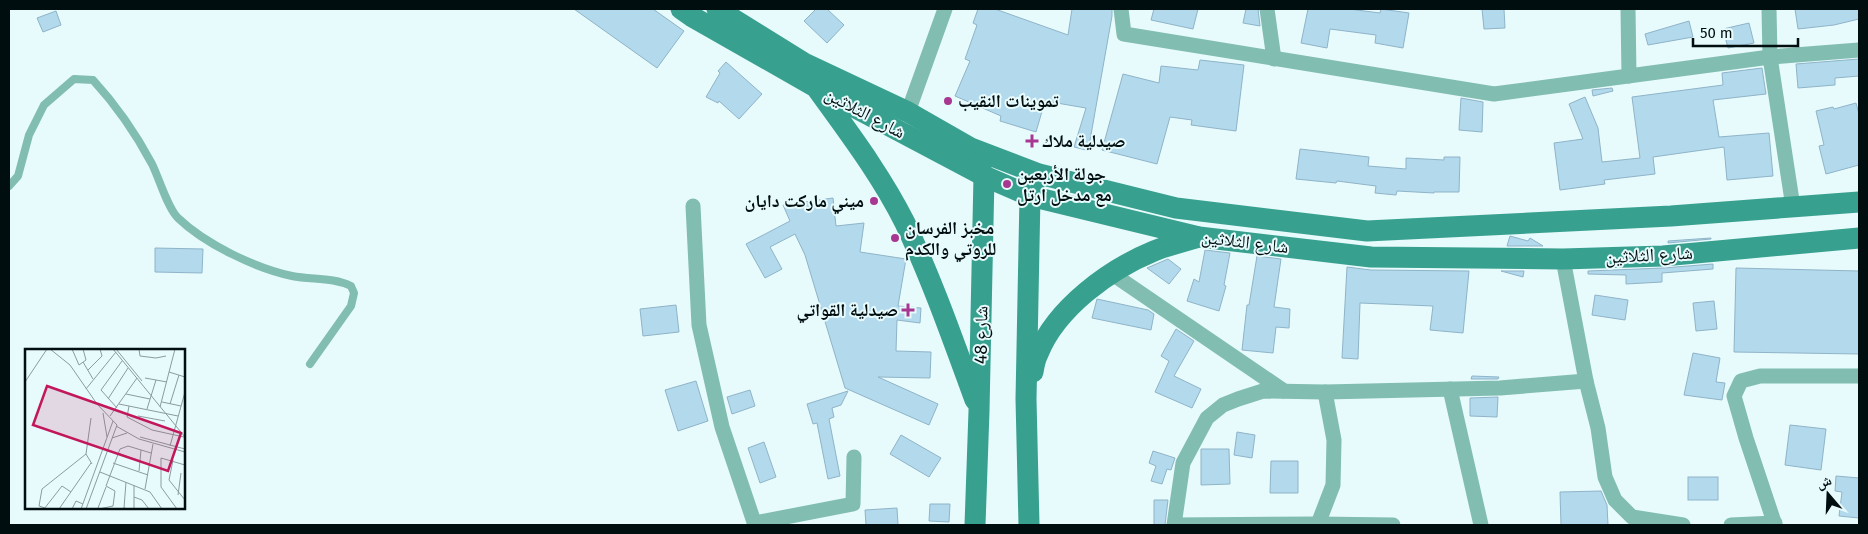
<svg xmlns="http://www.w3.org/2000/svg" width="1868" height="534" font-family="'Fira Sans','Noto Naskh Arabic',sans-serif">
	<rect width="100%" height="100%" fill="#e7fafc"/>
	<g fill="#b3d9ed" stroke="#8fb4c8">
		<path d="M574,9H653L684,31L657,68Z"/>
		<path d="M816,9H827L844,25L827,43L804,21Z"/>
		<path d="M978,9H995L1068,35L1072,9H1112V16L1089,146H1088L1086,150L1074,147L1086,108L1045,101L1036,132L1000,121L1001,116L955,96L970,61L965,59L977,25L973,23Z"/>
		<path d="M1154,9H1198L1193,29L1151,20Z"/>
		<path d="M1246,9H1258L1260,26L1243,23Z"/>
		<path d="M1308,9H1349L1380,13L1381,9L1409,13L1403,48L1375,43L1376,35L1330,29L1327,48L1301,43Z"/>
		<path d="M1482,9H1504L1505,28L1484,29Z"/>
		<path d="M1795,9H1859V19L1834,25L1798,29Z"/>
		<path d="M56,11L61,25L43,32L37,18Z"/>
		<path d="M1689,21L1693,37L1648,45L1645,34Z"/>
		<path d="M1749,23L1754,43L1728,48L1723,29Z"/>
		<path d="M1859,59V76L1835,78V85L1798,88L1796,64Z"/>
		<path d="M1200,60L1244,65L1236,131L1191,125L1192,120L1170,117L1157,164L1102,150L1123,74L1159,83L1161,66L1198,70Z"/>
		<path d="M726,62L762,94L739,119L719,101L718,103L706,97L720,73L718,71Z"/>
		<path d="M1762,68L1766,94L1713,100L1719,137L1769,133L1773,176L1727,180L1724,147L1653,157L1655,174L1604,180L1605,184L1560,190L1554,143L1583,139L1569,104L1585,97L1598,128L1602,162L1640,158L1632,97L1723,85L1722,73Z"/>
		<path d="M1612,88L1613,91L1593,96L1592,90Z"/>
		<path d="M1461,98L1483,102L1482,132L1459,130Z"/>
		<path d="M1856,103L1859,114V165L1826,174L1819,146L1824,145L1816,111L1833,107L1834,109Z"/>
		<path d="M1300,149L1369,157L1368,166L1406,169V158L1444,160V157H1460L1459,192H1434V193L1397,191L1396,195L1375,193L1376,186L1337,181L1336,183L1296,179Z"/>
		<path d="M833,198L836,226L864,223L860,252L906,259L898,306L921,308L920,323L897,320L896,351L931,352L930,378L878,377L938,404L929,425L845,388L805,255L795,234L770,247L782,269L765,278L746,244L790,221L783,205Z"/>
		<path d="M1510,236L1528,241L1530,238L1543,246H1507Z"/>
		<path d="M1711,238V239L1668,243V241Z"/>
		<path d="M155,248L203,249L202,273L155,272Z"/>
		<path d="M1205,250L1230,253L1224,285L1226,286L1219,311L1187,301L1194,279L1199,282Z"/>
		<path d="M1257,256L1281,259L1274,307L1290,309L1289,328L1276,327L1273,353L1242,350L1247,305H1249Z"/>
		<path d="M1168,259L1181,269L1169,284L1147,268Z"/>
		<path d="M1713,264V269L1662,273V282L1626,284V275L1588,274V271L1663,268Z"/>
		<path d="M1347,267L1371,270L1469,271L1463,333L1430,330L1433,306L1360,303L1358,359L1342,358Z"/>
		<path d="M1736,268L1859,271V354L1734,352Z"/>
		<path d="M1501,271H1524L1523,277Z"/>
		<path d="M1595,295L1628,300L1625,320L1592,315Z"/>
		<path d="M1097,299L1148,310L1154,314L1151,330L1092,318Z"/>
		<path d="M1714,301L1717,329L1696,331L1693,303Z"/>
		<path d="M676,305L679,332L643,336L640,309Z"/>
		<path d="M1176,329L1194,341L1174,376L1201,389L1192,408L1155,392L1169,361L1161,356Z"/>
		<path d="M1693,353L1720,358L1716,382L1725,383L1722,400L1684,395Z"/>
		<path d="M1472,376L1499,377L1498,379H1471Z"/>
		<path d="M696,381L708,421L678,431L665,390Z"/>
		<path d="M750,390L755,406L732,414L727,397Z"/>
		<path d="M848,391L841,405L832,408L834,417L829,419L840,476L828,479L817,423L813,424L807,404Z"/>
		<path d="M1498,397L1497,417L1470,416V398Z"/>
		<path d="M1790,425L1826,429L1821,470L1785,465Z"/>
		<path d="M1237,432L1255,435L1252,458L1234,455Z"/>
		<path d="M901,435L941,458L929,477L890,454Z"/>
		<path d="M764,442L776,477L760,483L748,448Z"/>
		<path d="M1201,449H1229L1230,484L1201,485Z"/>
		<path d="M1153,451L1175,458L1171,470L1167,469L1162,484L1151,481L1156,466L1149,463Z"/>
		<path d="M1271,461H1298V493H1270Z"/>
		<path d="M1836,476L1859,478V518L1839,516L1842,492L1835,491Z"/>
		<rect x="1688" y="477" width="30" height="23"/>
		<path d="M1601,491L1607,505L1608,525H1561L1560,492Z"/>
		<path d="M1154,500H1168L1165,525H1154Z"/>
		<path d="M930,504H950L949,522L929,521Z"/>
		<path d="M897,508L898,525H866L865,510Z"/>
	</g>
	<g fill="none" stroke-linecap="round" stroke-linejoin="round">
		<path stroke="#81bdb0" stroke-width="8" d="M9,186L18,176L29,135L44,105L74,79L93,80C116,105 136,134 152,164C159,178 168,209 178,218C205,244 255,268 292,276C312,280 333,277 351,286L354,293L351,306L310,364"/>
		<g stroke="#81bdb0" stroke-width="15">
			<path d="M1121,9L1124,34L1494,94L1770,57L1859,50"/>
			<path d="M1267,9L1274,59"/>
			<path d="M1628,9L1629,76"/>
			<path d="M1769,9L1770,57L1793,207"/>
			<path d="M908,112L945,9"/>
			<path d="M693,206L699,325L722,427L755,525"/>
			<path d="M1563,259L1586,381L1598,428L1605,477L1615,500L1632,517L1683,525"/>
			<path d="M1111,273L1284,391"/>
			<path d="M1450,389L1481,525"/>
			<path d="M755,523L853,504L854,457"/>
			<path d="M1318,524L1333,485L1334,440L1325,392"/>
			<path d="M1174,525L1183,463L1207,418L1223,405L1238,399L1263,391L1325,392L1500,388L1586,381"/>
			<path d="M1174,525L1318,524L1393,525"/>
			<path d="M1731,525L1775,523"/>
			<path d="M1775,525L1746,438L1734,396L1741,381L1760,376H1859"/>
		</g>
		<g stroke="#38a08e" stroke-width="21">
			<path d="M681,9L691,16L814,86L984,176L1030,196L1199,237L1371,257L1563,259L1663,256L1859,238"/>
			<path d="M717,9L804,63L908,112L971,148L1039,174L1176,208L1367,231L1671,216L1859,202"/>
			<path d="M818,90C849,133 881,175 905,223C932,280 953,340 975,400"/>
			<path d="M1033,372C1034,366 1035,359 1038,354C1056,308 1110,269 1154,251C1168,245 1184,242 1198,237"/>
			<path d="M975,525L979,411L984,176L978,164"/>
			<path d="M1029,525L1026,399L1030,196L1035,183"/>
		</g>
	</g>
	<g fill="#a83792" stroke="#e7fafc" stroke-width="2">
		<circle cx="948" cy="101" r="5"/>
		<path d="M1029.5 133.5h5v5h5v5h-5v5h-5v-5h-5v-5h5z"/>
		<circle cx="1007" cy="184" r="5"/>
		<circle cx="874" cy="201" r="5"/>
		<circle cx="895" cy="238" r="5"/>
		<path d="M905.5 302.5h5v5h5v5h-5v5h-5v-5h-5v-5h5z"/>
	</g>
	<g text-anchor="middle" stroke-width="4" stroke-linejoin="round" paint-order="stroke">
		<g font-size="18" font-weight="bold" fill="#000e10" stroke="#e7fafc" text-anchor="start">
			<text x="958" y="107">تموينات النقيب</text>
			<text x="1042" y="147">صيدلية ملاك</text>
			<text x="1017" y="180">جولة الأربعين<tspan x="1017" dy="21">مع مدخل ارتل</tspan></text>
			<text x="864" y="207" text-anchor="end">ميني ماركت دايان</text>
			<text x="905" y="234">مخبز الفرسان<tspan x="905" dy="21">للروتي والكدم</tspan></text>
			<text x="898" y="316" text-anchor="end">صيدلية القواتي</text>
		</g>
		<g font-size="18" fill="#000e10" stroke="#e7fafc">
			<text transform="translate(865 113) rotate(28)" y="6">شارع الثلاثين</text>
			<text transform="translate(1245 242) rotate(7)" y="6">شارع الثلاثين</text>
			<text transform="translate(1649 255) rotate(-3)" y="6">شارع الثلاثين</text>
			<text transform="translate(981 335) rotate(-89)" y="6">شارع 48</text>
		</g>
	</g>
	<g transform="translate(25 349)">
		<rect width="160" height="160" fill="#e7fafc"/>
		<path fill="none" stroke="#8b9c9e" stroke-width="1" d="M25,0L45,16L72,55L92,76L61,160M47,0L54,16L61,11L58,0M88,0L160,88M91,0L117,32M114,0L115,7L131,9L141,7M58,13L68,30M63,21L77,7L75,0M144,23L160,28M120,29L142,33M0,33L22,0M61,40L91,3M101,45L125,50M83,50L103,19M137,53L156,57M94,55L153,67M145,55L154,26M104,57L102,68L127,81L159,88M135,58L150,0M92,59L76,41L97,12M122,60L131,31M78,64L82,88M85,67L112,29M113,67L140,72M66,69L61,105L67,115M91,77L114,90L160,103M115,88L160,100M87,89L102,84M145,97L160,43M93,104L115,112M148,111L144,131L160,151M88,114L123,126M114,122L116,101M75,123L125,143L137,160M101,133L99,159L104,160M109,136V160M120,140L128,95M153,146L156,124M109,148L117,151L124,160M20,159L14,157L17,140L61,105M73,159L81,138M19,160L37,137L46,143M34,160L66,114M47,160L51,152L58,155M56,160L88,72M74,160L88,157L90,142L81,137L95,100L103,97L126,104M152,160L136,138V109L160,116"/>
		<path fill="#c2185b" fill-opacity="0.15" stroke="#c2185b" stroke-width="2.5" d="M22,37L156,84L143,122L8,76Z"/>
		<rect width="160" height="160" fill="none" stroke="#000e10" stroke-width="2.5"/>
	</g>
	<rect width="1868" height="534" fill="none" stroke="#000e10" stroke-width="20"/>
	<g transform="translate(1828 494) rotate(341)" stroke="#e7fafc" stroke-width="4" paint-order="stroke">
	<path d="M0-4L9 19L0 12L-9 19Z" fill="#000e10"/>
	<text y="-8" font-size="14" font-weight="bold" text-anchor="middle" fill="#000e10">ش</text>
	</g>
	<path d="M1693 38v8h105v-8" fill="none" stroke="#000e10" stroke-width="2.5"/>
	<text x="1700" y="38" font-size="15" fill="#000e10" stroke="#e7fafc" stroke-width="4" paint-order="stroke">50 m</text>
</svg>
